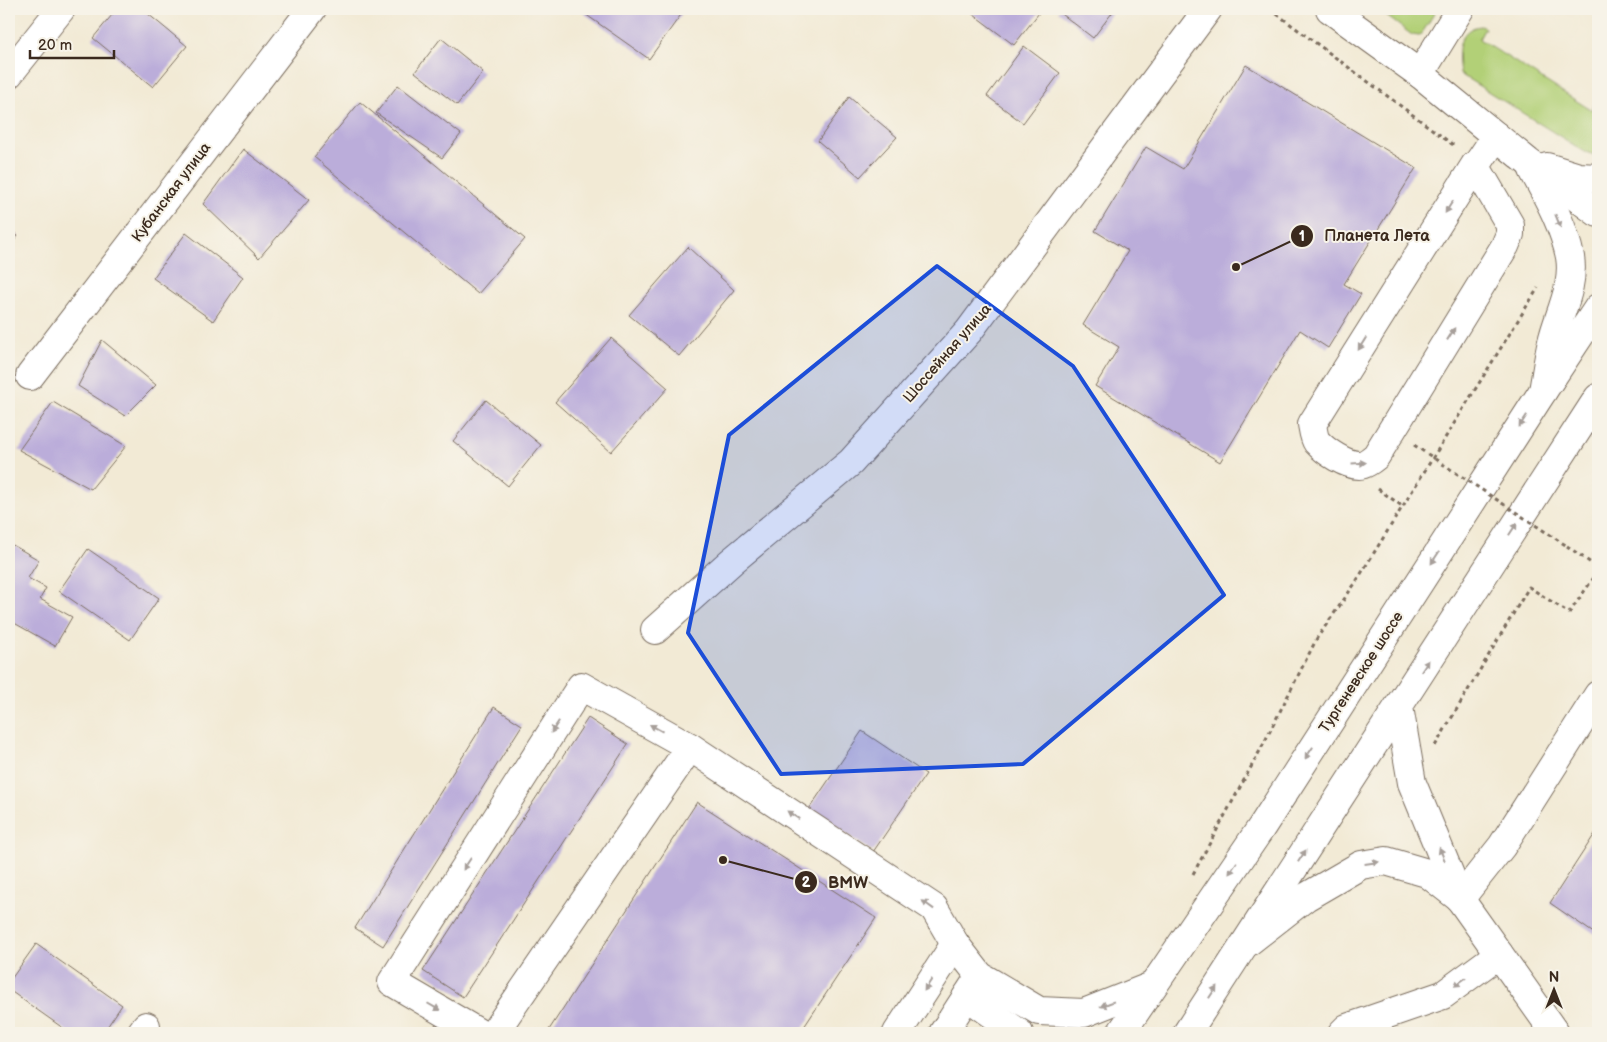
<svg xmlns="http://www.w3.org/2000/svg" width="1607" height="1042" font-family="'Balsamiq Sans',sans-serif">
	<rect width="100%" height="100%" fill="#f7f3e8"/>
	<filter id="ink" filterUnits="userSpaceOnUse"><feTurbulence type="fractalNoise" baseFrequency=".02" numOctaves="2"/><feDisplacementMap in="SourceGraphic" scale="10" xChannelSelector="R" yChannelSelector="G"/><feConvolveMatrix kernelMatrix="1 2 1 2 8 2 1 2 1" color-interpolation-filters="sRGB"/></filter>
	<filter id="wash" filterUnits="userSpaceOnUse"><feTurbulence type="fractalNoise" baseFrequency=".0096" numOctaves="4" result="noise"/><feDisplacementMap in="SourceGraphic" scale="20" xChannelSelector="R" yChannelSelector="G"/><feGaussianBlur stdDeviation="1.12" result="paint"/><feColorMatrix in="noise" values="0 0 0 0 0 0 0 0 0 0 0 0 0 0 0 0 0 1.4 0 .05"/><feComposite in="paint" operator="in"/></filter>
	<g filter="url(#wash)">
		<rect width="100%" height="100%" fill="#f2ead5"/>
		<g fill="#b2d077" stroke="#767d4a">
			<path d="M1377,9H1437L1424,30L1419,36L1412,35Z"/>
			<path d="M1481,26L1485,28L1479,39L1591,110L1598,100V156L1585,152L1460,74C1457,56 1456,28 1481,26Z"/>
		</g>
		<g id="blocks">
			<g fill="#bbadda">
				<path d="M117,9H142L187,46L153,87L93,38Z"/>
				<path d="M578,9H685L649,59Z"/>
				<path d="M966,9H1042L1014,45Z"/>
				<path d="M1060,9H1115L1093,38L1058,11Z"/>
				<path d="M441,38L483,72L457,105L415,72Z"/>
				<path d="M1024,46L1060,73L1023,123L987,96Z"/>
				<path d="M1246,65L1416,168L1344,284L1361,294L1328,348L1300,330L1220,462L1095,386L1119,347L1083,325L1128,251L1095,231L1146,147L1183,169Z"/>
				<path d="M398,85L461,134L442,158L376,113Z"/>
				<path d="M849,97L897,137L860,177L818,141Z"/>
				<path d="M360,102L525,239L478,294L314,157Z"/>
				<path d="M243,149L309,200L259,258L203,204Z"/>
				<path d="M9,229L18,236L9,247Z"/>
				<path d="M186,233L243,277L213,321L153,278Z"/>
				<path d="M688,247L734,290L679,356L629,315Z"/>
				<path d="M611,338L668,388L611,452L555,402Z"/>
				<path d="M102,340L156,385L125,416L78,386Z"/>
				<path d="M486,400L541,445L508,486L453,441Z"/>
				<path d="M53,402L126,446L91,489L19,450Z"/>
				<path d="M9,543L39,560L28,578L46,588L40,599L72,617L55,646L9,620Z"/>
				<path d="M88,549L159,598L130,640L59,591Z"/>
				<path d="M494,707L522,725L383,946L355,928Z"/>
				<path d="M588,718L628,744L463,997L423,971Z"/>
				<path d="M862,731L926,774L873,852L809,809Z"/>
				<path d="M697,802L876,918L800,1033H547Z"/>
				<path d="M1598,829V936L1550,903Z"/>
				<path d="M36,944L122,1005L103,1033H70L9,990V982Z"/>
			</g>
		</g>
	</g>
	<g filter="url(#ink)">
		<use href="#blocks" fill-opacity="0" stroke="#7b6d5e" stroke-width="1"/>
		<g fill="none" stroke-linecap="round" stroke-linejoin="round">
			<g stroke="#7b6d5e" stroke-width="30">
				<g id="minor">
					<path d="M1330,9L1420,74L1528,162L1598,213"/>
					<path d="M9,74L61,9"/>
					<path d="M1420,74L1460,9"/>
					<path d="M1475,165L1510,225V234L1505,246L1376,456C1371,460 1365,465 1359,465C1346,465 1326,452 1317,442C1314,438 1313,430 1312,424L1475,165L1478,163L1496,136"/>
					<path d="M1547,167L1579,177L1598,178"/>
					<path d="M1533,170C1548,198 1564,226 1570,257C1575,287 1558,315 1552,342C1548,358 1546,375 1543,391"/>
					<path d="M30,376L312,9"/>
					<path d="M655,630L732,561L851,462L969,331L1208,9"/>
					<path d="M1399,707L1412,783L1460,899L1555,1033"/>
					<path d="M1460,899L1502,846L1598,695"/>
					<path d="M1247,943L1306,897L1361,865L1386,861L1427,873L1459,898"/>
					<path d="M967,996L1019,1033"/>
					<path d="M141,1033L146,1026"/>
					<path d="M479,1033L392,982L581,686L690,747L934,908L955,944L980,976L1039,1011L1084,1013L1152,986"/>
					<path d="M494,1033L690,747"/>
					<path d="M897,1033L955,944"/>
					<path d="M943,1033L980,976"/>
					<path d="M1342,1033L1347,1028L1443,995L1499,954"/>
				</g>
			</g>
			<g stroke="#7b6d5e" stroke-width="30">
				<g id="highway">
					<path d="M1121,1033L1261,828L1543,391L1598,308"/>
					<path d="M1187,1033L1598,398"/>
				</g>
			</g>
			<g stroke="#7b6d5e" stroke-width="3" stroke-dasharray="4 4" stroke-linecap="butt">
				<path d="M1270,9L1456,147"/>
				<path d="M1414,445L1435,459"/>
				<path d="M1378,489L1402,506"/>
				<path d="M1567,546L1598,568"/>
				<path d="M1435,746L1529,587L1569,613L1598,572"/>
				<path d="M1193,874L1263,745L1317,638L1354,585L1538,288"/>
			</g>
			<use href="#minor" stroke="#fff" stroke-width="28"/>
			<use href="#highway" stroke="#fff" stroke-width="28"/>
			<path stroke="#7b6d5e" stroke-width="3" stroke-dasharray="4 4" stroke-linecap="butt" d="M1435,459L1567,546"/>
		</g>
		<defs><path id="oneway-solid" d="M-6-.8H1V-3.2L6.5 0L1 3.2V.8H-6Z" transform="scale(1.25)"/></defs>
		<g fill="#a79f9a">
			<use href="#oneway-solid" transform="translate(1449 207) rotate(122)"/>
			<use href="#oneway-solid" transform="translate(1558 221) rotate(68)"/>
			<use href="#oneway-solid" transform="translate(1451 334) rotate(-58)"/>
			<use href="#oneway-solid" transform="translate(1362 344) rotate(122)"/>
			<use href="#oneway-solid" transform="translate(1523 421) rotate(123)"/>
			<use href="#oneway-solid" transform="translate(1359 463) rotate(-3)"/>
			<use href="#oneway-solid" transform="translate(1513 529) rotate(-57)"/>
			<use href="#oneway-solid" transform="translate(1435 558) rotate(123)"/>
			<use href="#oneway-solid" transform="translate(1425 666) rotate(-57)"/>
			<use href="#oneway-solid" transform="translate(555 727) rotate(123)"/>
			<use href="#oneway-solid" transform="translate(656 728) rotate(-151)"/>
			<use href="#oneway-solid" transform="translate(1309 753) rotate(123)"/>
			<use href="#oneway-solid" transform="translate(793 815) rotate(-146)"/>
			<use href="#oneway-solid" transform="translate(1442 854) rotate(-113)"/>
			<use href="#oneway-solid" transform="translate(1302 856) rotate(-57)"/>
			<use href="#oneway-solid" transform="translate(1372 863) rotate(-8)"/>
			<use href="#oneway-solid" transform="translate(467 864) rotate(123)"/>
			<use href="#oneway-solid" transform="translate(1233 868) rotate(124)"/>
			<use href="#oneway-solid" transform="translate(928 905) rotate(-144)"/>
			<use href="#oneway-solid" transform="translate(1460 982) rotate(144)"/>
			<use href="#oneway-solid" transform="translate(928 985) rotate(123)"/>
			<use href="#oneway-solid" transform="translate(1213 992) rotate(-57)"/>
			<use href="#oneway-solid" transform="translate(1107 1004) rotate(159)"/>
			<use href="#oneway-solid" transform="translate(434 1007) rotate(30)"/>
		</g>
	</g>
	<path fill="#1d4ed8" fill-opacity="0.2" stroke="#1d4ed8" stroke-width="4" stroke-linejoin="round" d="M937,266L1073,366L1224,595L1023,764L781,774L688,633L729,435Z"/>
	<g text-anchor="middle" stroke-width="4" stroke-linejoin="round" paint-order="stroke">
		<g font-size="15" fill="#3b2a1e" stroke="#f7f3e8">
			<text transform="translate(171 192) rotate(-53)" y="5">Кубанская улица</text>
			<text transform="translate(947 353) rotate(-49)" y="5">Шоссейная улица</text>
			<text transform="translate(1361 672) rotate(-57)" y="5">Тургеневское шоссе</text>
		</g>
	</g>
	<path fill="none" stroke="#3b2a1e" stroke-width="2" d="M1236 267L1302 236M723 860L806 882"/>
	<g fill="#3b2a1e" stroke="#f7f3e8" stroke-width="2">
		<circle cx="1236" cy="267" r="5"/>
		<circle cx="723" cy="860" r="5"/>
		<circle cx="1302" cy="236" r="12"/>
		<circle cx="806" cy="882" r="12"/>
	</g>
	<g font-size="15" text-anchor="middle" font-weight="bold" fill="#fff">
		<text x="1302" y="241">1</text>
		<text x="806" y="887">2</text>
	</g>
	<g font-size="16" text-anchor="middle" font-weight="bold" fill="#3b2a1e" stroke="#f7f3e8" stroke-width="4" stroke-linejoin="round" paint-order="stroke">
		<text x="1377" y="241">Планета Лета</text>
		<text x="848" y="888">BMW</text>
	</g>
	<rect width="1607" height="1042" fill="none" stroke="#f7f3e8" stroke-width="30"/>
	<g transform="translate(1554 990)" stroke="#f7f3e8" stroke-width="4" paint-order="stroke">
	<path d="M0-4L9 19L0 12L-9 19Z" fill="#3b2a1e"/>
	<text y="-8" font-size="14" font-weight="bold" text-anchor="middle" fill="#3b2a1e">N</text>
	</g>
	<path d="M30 50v8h84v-8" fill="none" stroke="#3b2a1e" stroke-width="2.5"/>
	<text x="38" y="50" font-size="15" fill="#3b2a1e" stroke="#f7f3e8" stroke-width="4" paint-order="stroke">20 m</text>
</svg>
